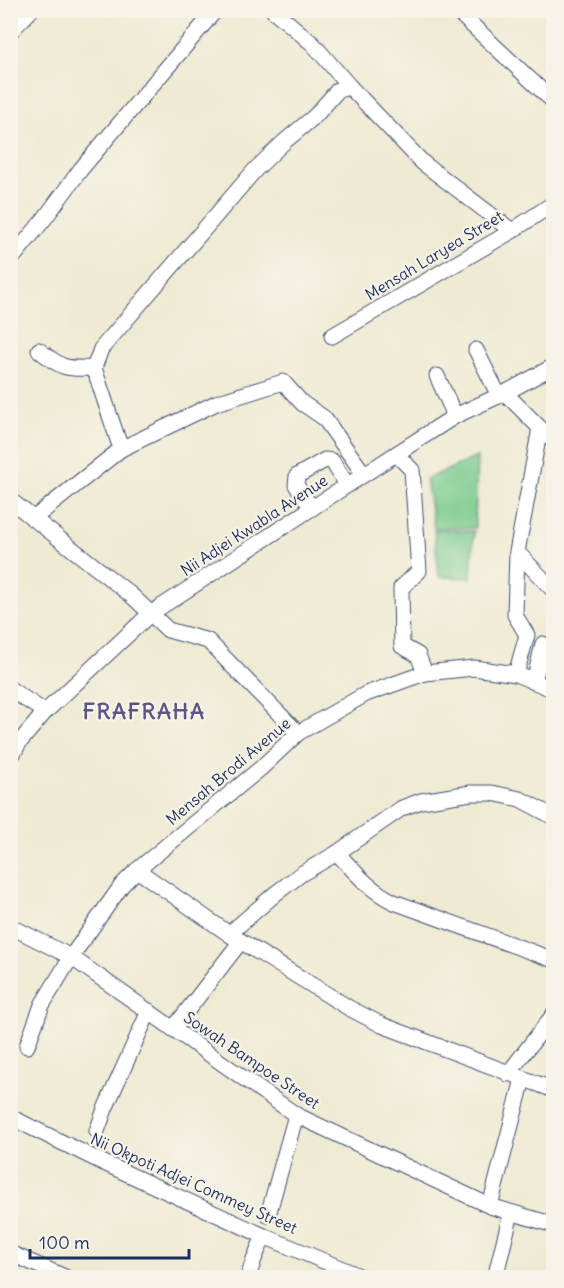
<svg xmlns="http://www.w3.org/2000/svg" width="564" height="1288" font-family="Delius,sans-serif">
	<rect width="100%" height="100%" fill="#f7f3e8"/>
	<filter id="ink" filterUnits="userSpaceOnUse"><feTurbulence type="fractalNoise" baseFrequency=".0167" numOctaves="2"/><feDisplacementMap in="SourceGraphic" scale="12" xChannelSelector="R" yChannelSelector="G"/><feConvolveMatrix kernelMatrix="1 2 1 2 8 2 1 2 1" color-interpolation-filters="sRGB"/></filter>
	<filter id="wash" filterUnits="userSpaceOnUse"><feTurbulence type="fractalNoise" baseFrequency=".008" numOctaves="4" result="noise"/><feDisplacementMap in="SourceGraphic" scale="24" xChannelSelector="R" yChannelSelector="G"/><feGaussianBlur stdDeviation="1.35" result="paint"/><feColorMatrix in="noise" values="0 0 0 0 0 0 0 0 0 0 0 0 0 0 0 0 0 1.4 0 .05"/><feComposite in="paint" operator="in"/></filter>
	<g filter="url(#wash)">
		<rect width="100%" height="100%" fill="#efead2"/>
		<g fill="#78ca8c" stroke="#4a7c75" stroke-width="1.5">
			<path d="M477,457L475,528H434L426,479Z"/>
			<path d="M434,530L474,531L471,578L439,577Z"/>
		</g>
	</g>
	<g filter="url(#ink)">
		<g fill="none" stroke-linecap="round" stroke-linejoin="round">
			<g stroke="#3b4b6f" stroke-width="17">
				<g id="minor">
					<path d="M273,10L313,44L350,87"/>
					<path d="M456,10L554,102"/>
					<path d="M10,32L31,10"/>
					<path d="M10,261L45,218L81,169L214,12L212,10"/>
					<path d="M332,336L512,231L554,203"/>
					<path d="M39,350C64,369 63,369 94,368"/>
					<path d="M476,350L499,396"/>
					<path d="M437,376L455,416"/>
					<path d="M505,393L554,442"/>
					<path d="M121,449L216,403L283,382L302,403L324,418L364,474"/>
					<path d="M396,454L412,470L419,571L401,588L402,646L418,655L425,673"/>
					<path d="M10,500L131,595L168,630L208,641L298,733"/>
					<path d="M312,508L296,485L297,476L325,460L332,461L347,485"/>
					<path d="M33,519L121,449L94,368L101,349L255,170L284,142L315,116L338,90L350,87L423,163L512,231"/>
					<path d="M517,552L554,591"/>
					<path d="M516,674L527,635L515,615L517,552L540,428"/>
					<path d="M534,682L543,644"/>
					<path d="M10,689L45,712"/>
					<path d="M10,759L19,743L45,712L150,614L312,508L455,416L505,393L554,366"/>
					<path d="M337,853C356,873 369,890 394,902L554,960"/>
					<path d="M137,870L229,934L349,1008L382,1025L554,1090"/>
					<path d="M10,926L71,957L296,1115L490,1206L554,1225"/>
					<path d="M229,934L275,894L301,874L337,853L402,808L421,801L471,793H492L520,799L554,817"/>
					<path d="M173,1029L241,941"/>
					<path d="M27,1046L42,1005L71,957L122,885L137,870L261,768L298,733L366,694L425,673L474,668L516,674L554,690"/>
					<path d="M508,1074L554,1014"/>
					<path d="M10,1117L104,1163L264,1236L364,1278"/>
					<path d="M97,1131L105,1109L149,1011"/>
					<path d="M490,1206L523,1079"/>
					<path d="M268,1215L296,1115"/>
					<path d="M10,1253L67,1278"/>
					<path d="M248,1278L254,1259L264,1236"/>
					<path d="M495,1278L511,1213"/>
				</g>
			</g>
			<use href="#minor" stroke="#fff" stroke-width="15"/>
		</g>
	</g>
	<g text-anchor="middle" stroke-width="4.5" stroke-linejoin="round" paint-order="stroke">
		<g font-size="16" fill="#1b2f5e" stroke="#f7f3e8">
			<text transform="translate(434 255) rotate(-31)" y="6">Mensah Laryea Street</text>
			<text transform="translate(254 525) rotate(-33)" y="6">Nii Adjei Kwabla Avenue</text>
			<text transform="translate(228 771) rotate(-40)" y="6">Mensah Brodi Avenue</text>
			<text transform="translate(252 1060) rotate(34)" y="6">Sowah Bampoe Street</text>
			<text transform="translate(194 1183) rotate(24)" y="6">Nii Okpoti Adjei Commey Street</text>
		</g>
		<g font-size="22" font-weight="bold" letter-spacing="1.5" fill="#5b5685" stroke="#f7f3e8">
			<text x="144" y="719">FRAFRAHA</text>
		</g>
	</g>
	<rect width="564" height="1288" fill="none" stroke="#f7f3e8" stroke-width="36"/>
	<path d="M30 1249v9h159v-9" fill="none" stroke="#1b2f5e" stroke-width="3"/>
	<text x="39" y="1249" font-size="18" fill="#1b2f5e" stroke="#f7f3e8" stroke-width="4.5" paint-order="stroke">100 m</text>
</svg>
